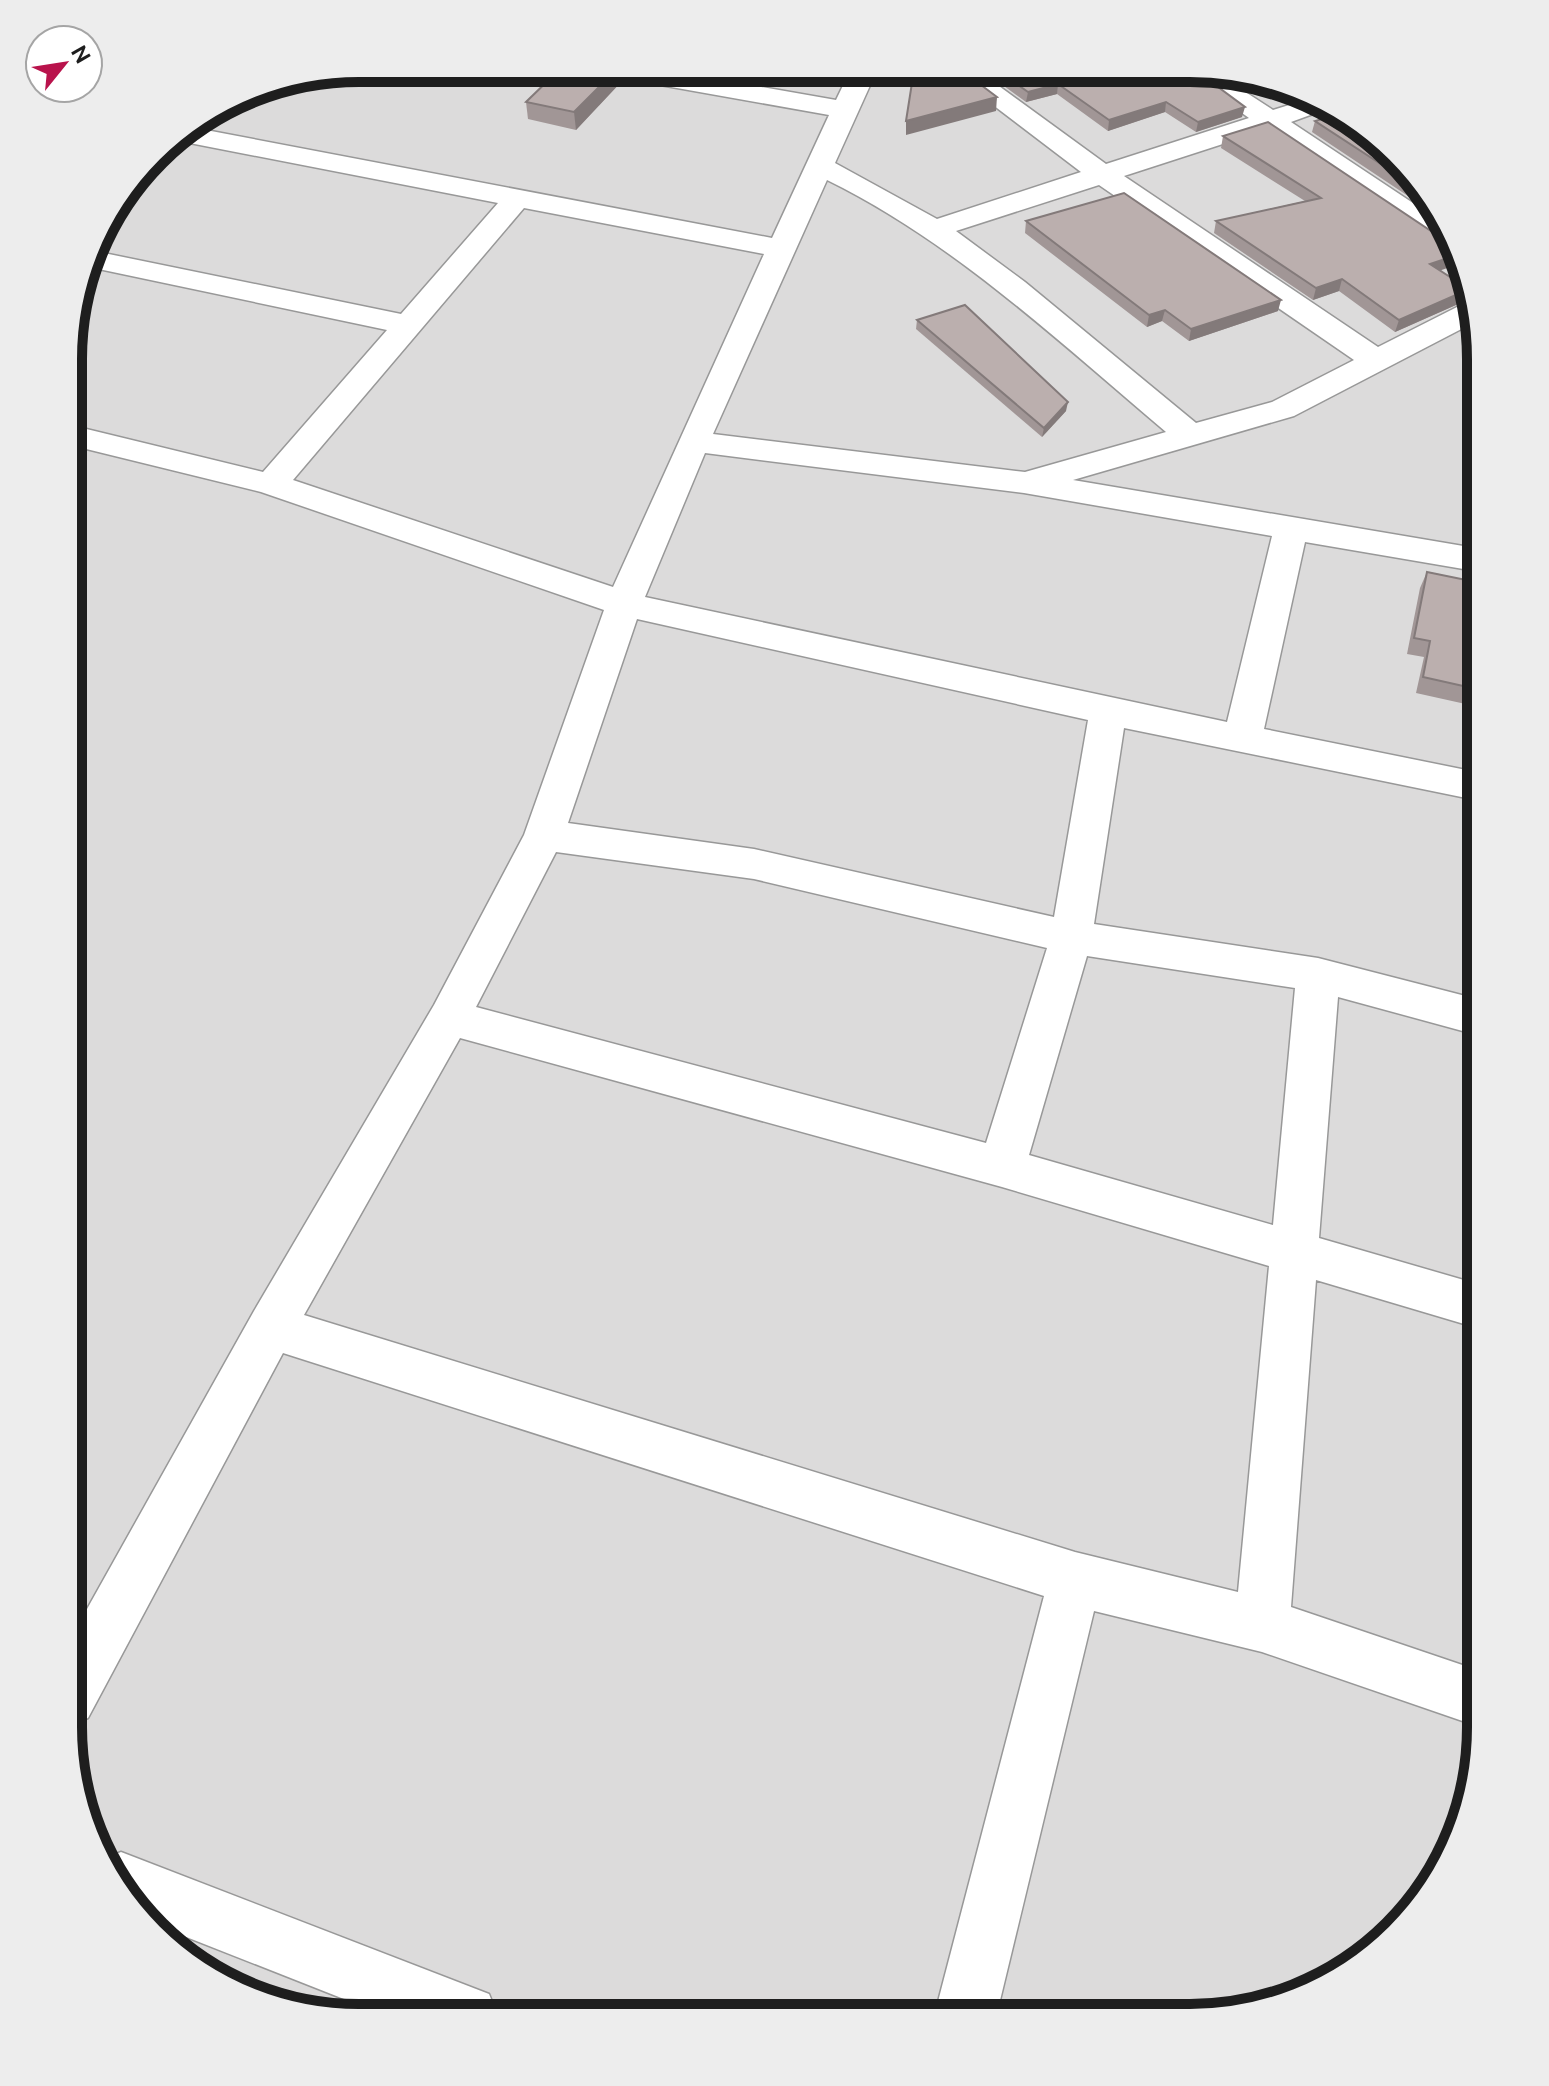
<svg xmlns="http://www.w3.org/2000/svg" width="1549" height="2086" font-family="Ubuntu,sans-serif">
	<rect width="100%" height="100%" fill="#eee8e5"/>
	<path fill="#dcdbdb" d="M359,68L1228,71L1367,128L1451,230L1481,359L1480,1746L1432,1888L1319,1988L1190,2018L321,2016L197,1969L98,1856L68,1727L71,321L107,214L167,140L265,84Z"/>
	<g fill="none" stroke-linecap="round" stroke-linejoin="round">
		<g stroke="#989898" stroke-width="3">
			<g id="street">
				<path d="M602,69H659L836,100L851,69L877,70L835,163L937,219L1081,172L947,70H977L1106,164L1249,118L1182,70L1213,71L1273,110L1302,101L1324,110L1291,122L1449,227L1456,252L1444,250L1266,130L1124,176L1378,347L1459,306L1468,303L1473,323L1294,416L1073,480L1481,549V572L1305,542L1264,729L1481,773V801L1124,728L1094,924L1318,958L1481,1000V1036L1338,997L1319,1238L1481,1285V1329L1316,1280L1291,1607L1480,1671V1727L1262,1652L1094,1611L996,2017H934L1044,1596L283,1353L88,1718L68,1726V1643L254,1311L434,1005L524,835L604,610L261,492L70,445V425L263,472L387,330L89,267L94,251L401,314L498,203L169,139L190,127L772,238L829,115L615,77ZM827,180C955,243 1058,341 1166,432L1025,472L713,434ZM1099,185L1354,360L1272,402L1196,423L1025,282L956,231ZM524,208L764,254L613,587L293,480ZM705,453L1024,493L1272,536L1227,722L645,597ZM637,619L1088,720L1054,917L754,849L568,823ZM556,852L754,879L1047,948L986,1143L476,1007ZM1087,956L1295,988L1273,1225L1029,1155ZM460,1038L1002,1187L1269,1266L1238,1592L1075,1552L304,1315Z"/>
				<path d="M121,1852L489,1994L498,2016H387L161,1927L102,1860Z"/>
			</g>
		</g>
		<use href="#street" fill="#fff" fill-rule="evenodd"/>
	</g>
	<g fill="#a19696">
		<path d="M982,70H1195L1242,117L1196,132L1165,112L1108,131L1057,94L1026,102Z"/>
		<path d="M622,81L576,130L528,119L526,102Z"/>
		<path d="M1315,121L1367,128L1441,218L1312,132Z"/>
		<path d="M1223,136L1441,270L1465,301L1395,332L1339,291L1313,300L1214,233L1216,221L1305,201L1221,148Z"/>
		<path d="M1026,221L1278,311L1189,341L1162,321L1147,327L1025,233Z"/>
		<path d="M917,320L1066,411L1042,437L916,329Z"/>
		<path d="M1427,572L1481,583V702L1479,707L1416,693L1424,657L1407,654L1420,588Z"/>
	</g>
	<g fill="#837a7a">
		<path d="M617,69H622V81L576,130L574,112Z"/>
		<path d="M1058,84L1057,94L1026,102L1028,92Z"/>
		<path d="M997,97L996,111L906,135V121Z"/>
		<path d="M1166,102L1165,112L1108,131L1109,120Z"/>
		<path d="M1245,107L1242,117L1196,132L1198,122Z"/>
		<path d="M1457,255L1459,264L1427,275L1430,264Z"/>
		<path d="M1342,279L1339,291L1313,300L1316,288Z"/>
		<path d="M1465,291L1466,297L1465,301L1395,332L1399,320Z"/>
		<path d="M1281,300L1278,311L1189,341L1191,329Z"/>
		<path d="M1165,310L1162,321L1147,327L1149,315Z"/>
		<path d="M1068,402L1066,411L1042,437L1044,428Z"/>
	</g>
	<g fill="#bbafae" stroke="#837a7a" stroke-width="2">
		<path d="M560,69H617L574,112L526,102Z"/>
		<path d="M914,70H961L997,97L906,121Z"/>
		<path d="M997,70H1195L1245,107L1198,122L1166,102L1109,120L1058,84L1028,92Z"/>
		<path d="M1336,115L1367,128L1416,187L1315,121Z"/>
		<path d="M1268,122L1446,241L1454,242L1457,255L1430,264L1464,286L1465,291L1399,320L1342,279L1316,288L1216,221L1321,198L1223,136Z"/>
		<path d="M1124,193L1281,300L1191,329L1165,310L1149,315L1026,221Z"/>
		<path d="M965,305L1068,402L1044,428L917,320Z"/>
		<path d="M1427,572L1481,583V690L1423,677L1430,641L1414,638Z"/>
	</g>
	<path d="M0 0H1549V2086H0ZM359 82H1190A277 277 0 0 1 1467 359V1727A277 277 0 0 1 1190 2004H359A277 277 0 0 1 82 1727V359A277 277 0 0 1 359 82Z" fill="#ededed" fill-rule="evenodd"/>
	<path fill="none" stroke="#1e1e1e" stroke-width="10" d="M359 82H1190A277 277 0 0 1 1467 359V1727A277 277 0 0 1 1190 2004H359A277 277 0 0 1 82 1727V359A277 277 0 0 1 359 82Z"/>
	<g transform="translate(64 64) rotate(60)"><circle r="38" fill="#ffffff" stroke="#a5a5a5" stroke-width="2"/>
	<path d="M0-6L14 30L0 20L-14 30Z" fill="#b9134c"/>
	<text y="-12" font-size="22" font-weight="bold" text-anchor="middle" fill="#1e1e1e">N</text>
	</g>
</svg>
